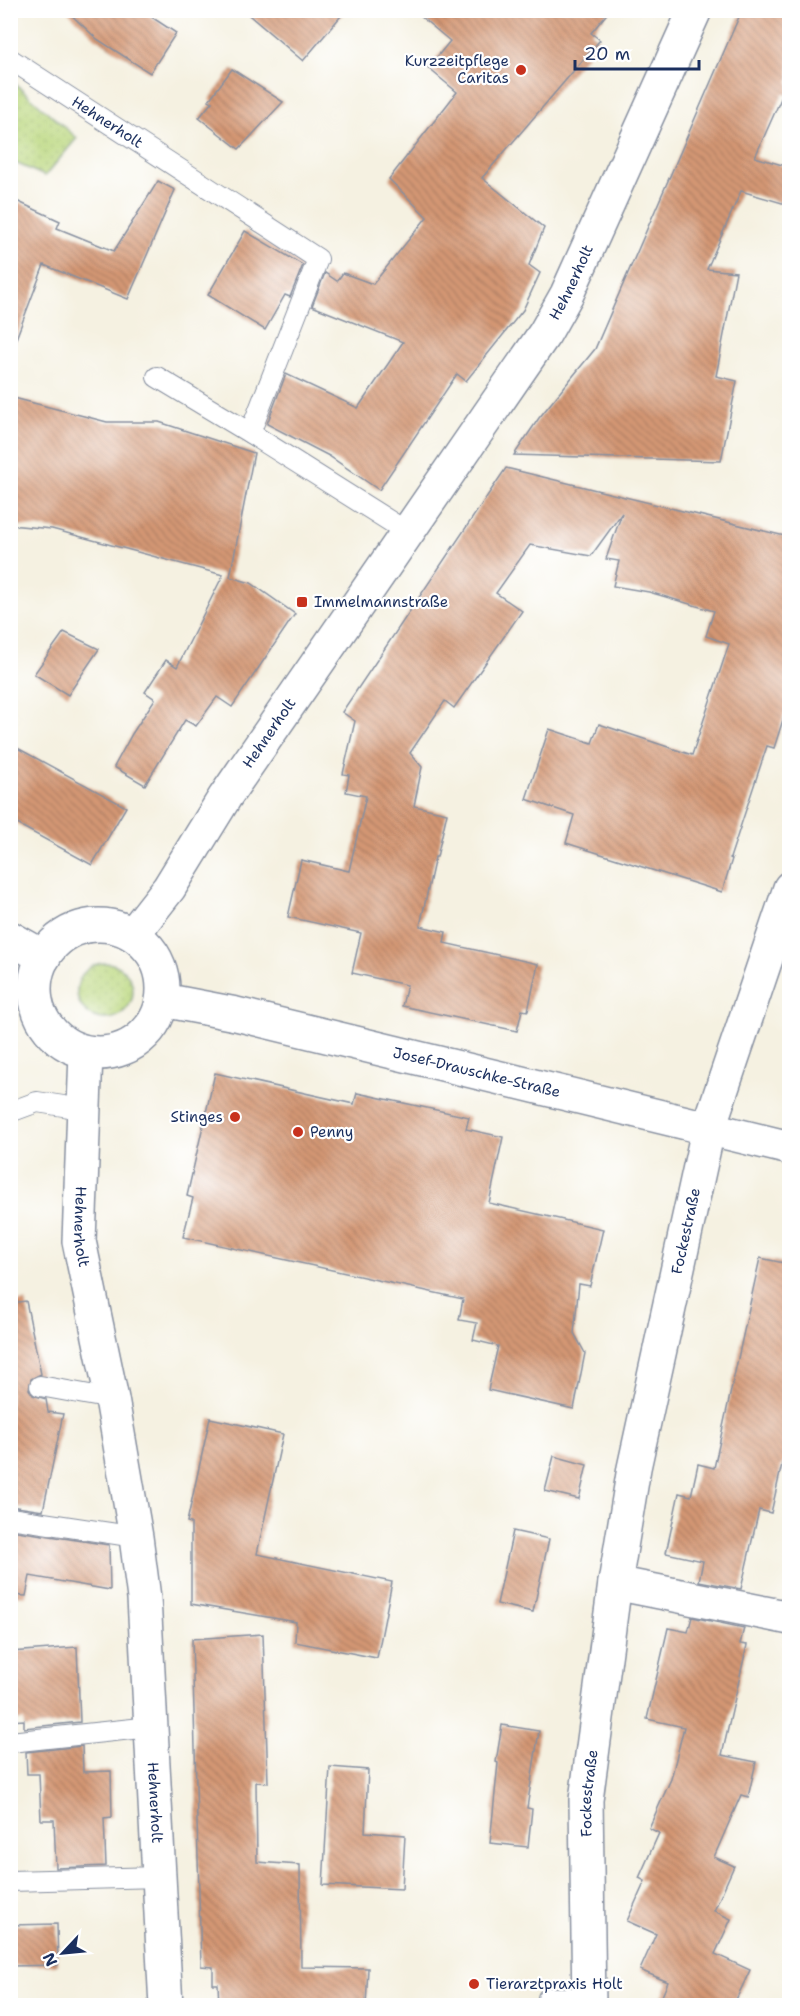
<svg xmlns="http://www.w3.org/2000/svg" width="800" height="2016" font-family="'Shantell Sans',sans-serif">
	<defs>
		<pattern id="grass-dots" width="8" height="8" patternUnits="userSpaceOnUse" patternTransform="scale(1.5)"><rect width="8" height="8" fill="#bad77d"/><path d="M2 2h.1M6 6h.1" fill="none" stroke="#9fb96e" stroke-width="1.8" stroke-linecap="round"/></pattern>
		<pattern id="building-back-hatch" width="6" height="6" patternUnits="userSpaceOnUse" patternTransform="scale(1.5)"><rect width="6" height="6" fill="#d49773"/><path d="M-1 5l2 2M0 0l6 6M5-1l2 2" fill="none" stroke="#ab7c62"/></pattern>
	</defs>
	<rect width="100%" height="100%" fill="#fff"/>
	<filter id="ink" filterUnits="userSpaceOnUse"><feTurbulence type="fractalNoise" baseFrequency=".0167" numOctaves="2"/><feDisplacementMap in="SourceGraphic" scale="12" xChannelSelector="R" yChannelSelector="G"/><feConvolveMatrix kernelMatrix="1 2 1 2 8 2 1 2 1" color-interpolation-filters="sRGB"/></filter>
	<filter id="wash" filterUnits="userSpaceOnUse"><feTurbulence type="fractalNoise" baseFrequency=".008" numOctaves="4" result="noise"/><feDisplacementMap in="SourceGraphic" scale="24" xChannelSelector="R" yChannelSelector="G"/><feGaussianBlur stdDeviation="1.35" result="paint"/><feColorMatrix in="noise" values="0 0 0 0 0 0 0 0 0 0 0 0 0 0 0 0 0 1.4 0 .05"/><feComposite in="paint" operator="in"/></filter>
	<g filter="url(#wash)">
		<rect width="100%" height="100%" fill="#f5f1e1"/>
		<g fill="url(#grass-dots)" stroke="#6a836e" stroke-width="1.5">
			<path d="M11,80L77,138L45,176L11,161Z"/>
			<circle cx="105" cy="991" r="28"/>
		</g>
		<g id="blocks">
			<g fill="url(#building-back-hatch)">
				<path d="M66,10H141L176,33L150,73L97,39Z"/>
				<path d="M243,10H346L303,61Z"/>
				<path d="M413,10H610L591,33L600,40L482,178L544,228L529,265L540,273L523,310L466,381L457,374L379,490L329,456L267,424L286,374L358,408L403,342L312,306L325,273L337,281L343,273L373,284L427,217L389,179L457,92L428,68L450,41Z"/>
				<path d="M742,10H789V95L783,94L755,157L789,167V205L741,191L707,269L736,272L716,376L737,381L721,461L514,455L539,418L595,349Z"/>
				<path d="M232,69L283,102L239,149L199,118L212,102L209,100Z"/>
				<path d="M158,181L175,190L128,299L44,265L14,344H10V198L60,221L57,228L114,251Z"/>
				<path d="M245,231L303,265L290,297L285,295L265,330L208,295Z"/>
				<path d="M10,397L107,422H159L254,453L230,577L251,583L295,614L232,707L217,697L196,726L185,720L145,785L114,767L132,734L155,699L145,692L166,660L177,667L223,575L52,529L10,525Z"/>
				<path d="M506,468L789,537V701L774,748L767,746L730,858L732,859L722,892L566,843L574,815L526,799L549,729L592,743L599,724L692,755L729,644L706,636L714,611L649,592L613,586L619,561L606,559L622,513L591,556L530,545L496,593L522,611L454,708L445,701L410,753L422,767L414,806L447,813L437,857H435L420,926L446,932L444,943L538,964L528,1011L522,1010L517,1031L402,1006L407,985L352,973L361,933L288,917L301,860L349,871L366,796L346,792L349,775L343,774L355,721L342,712Z"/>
				<path d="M64,632L99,649L68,695L34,674Z"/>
				<path d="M10,744L126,807L92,865L10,820Z"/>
				<path d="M215,1073L354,1104L357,1093L469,1117L466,1129L503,1137L489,1203L603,1229L590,1286L579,1284L574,1333L585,1353L574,1409L488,1390L498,1346L473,1340L477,1323L459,1320L463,1299L183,1237L193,1198L187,1196Z"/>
				<path d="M760,1258L789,1264V1465L782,1464L771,1513L759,1510L741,1589L699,1581L703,1561L666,1553L679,1493L691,1496L698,1464L714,1468Z"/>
				<path d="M26,1301L41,1374L31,1379L29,1389L33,1395L46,1399L48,1412L63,1414L43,1511L10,1506V1303Z"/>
				<path d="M210,1418L283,1434L257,1554L392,1582L377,1658L295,1642L296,1622L191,1604V1523L187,1522Z"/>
				<path d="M554,1456L587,1465L579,1499L545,1491Z"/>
				<path d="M10,1530L109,1545L110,1590L30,1576L26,1596L10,1595Z"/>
				<path d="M513,1531L549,1539L533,1612L497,1604Z"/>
				<path d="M692,1617L744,1628L740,1644L747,1645L722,1755L756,1762L748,1797L741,1795L714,1857L734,1866L714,1911L731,1919L715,1954L750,1970L733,2006H658L668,1982L640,1970L656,1934L627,1921L645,1881L639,1878L659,1833L649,1828L671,1779L684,1727L647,1719L668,1628L688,1632Z"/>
				<path d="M263,1634L268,1783L256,1782L257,1862L300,1865L301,1967L368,1968L366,2006H219L218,1984H213V1967L201,1966L192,1639Z"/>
				<path d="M77,1647L80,1722L24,1728V1720L10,1721V1652Z"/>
				<path d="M502,1725L539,1731L527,1808L532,1809L528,1847L490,1843L498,1763L496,1762Z"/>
				<path d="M82,1746L83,1772L111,1771L112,1817L104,1818L106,1866L56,1868L54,1820H41L39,1774H27L26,1752Z"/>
				<path d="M330,1767L368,1770L365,1832L405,1835L402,1889L323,1885Z"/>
				<path d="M57,1924L58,1965L10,1966V1925Z"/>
			</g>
		</g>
	</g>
	<g filter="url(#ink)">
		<use href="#blocks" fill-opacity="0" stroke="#8890a0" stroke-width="1.5"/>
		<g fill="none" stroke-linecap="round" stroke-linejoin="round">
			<g stroke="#8890a0" stroke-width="22">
				<g id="lane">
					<path id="s1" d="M10,59L318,259L250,433"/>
					<path d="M157,377L250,433L407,532"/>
					<path d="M10,1112L37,1102L83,1109"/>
					<path d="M40,1386L112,1399"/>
					<path d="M10,1518L136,1537"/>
					<path d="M10,1742L151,1727"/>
					<path d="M10,1881L159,1877"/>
					<path d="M548,1998H589"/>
				</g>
			</g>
			<g stroke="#8890a0" stroke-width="36">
				<g id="street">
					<path d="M10,938L44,957"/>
					<path id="s2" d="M163,1000L236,1014L790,1148"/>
					<path d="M615,1583L790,1618"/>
					<path id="s3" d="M589,2006L586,1800L615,1583L634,1468L708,1130L790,888"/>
				</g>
			</g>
			<g stroke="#8890a0" stroke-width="36">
				<g id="secondary">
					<circle cx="99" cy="989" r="64"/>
					<path id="s4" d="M133,934L169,888L225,797L545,333L567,294L695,10"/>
					<path id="s5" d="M86,1053L79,1241L112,1399L136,1537L144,1598L166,2006"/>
				</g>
			</g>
			<use href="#lane" stroke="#fff" stroke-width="20"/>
			<use href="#street" stroke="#fff" stroke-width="33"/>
			<use href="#secondary" stroke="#fff" stroke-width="33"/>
		</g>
	</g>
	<g fill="#c8321e" stroke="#fff" stroke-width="2">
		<circle cx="521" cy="70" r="6"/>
		<rect x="296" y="596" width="12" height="12" rx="3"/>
		<circle cx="235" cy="1117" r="6"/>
		<circle cx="298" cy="1132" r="6"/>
		<circle cx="474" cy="1984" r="6"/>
	</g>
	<g text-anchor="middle" stroke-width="4.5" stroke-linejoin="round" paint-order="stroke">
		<g font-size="15" fill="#1b2f5e" stroke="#fff" text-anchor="start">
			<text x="509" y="66" text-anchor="end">Kurzzeitpflege<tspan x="509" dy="17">Caritas</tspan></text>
			<text x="314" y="607">Immelmannstraße</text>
			<text x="223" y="1122" text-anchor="end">Stinges</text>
			<text x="310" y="1137">Penny</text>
			<text x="486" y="1989">Tierarztpraxis Holt</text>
		</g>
		<g font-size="15" fill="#1b2f5e" stroke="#fff">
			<text dy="5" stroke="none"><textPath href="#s1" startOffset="116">Hehnerholt</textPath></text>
			<text dy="5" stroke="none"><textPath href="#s4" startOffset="786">Hehnerholt</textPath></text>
			<text dy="5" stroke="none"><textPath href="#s4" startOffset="243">Hehnerholt</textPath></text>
			<text dy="5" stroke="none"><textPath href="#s2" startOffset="322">Josef-Drauschke-Straße</textPath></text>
			<text dy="5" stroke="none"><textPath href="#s5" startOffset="174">Hehnerholt</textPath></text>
			<text dy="5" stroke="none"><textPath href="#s3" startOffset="784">Fockestraße</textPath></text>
			<text dy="5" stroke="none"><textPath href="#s3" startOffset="213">Fockestraße</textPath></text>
			<text dy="5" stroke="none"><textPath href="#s5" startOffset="756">Hehnerholt</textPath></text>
		</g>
	</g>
	<rect width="800" height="2016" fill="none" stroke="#fff" stroke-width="36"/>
	<g transform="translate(63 1953) rotate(244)" stroke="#ffffff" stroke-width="4.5" paint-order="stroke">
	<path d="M0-4.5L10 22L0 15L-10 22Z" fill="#1b2f5e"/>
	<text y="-9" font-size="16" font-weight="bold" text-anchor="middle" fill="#1b2f5e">N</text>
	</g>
	<path d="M575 60v9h124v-9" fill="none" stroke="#1b2f5e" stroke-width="3"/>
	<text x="584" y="60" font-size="18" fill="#1b2f5e" stroke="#ffffff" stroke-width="4.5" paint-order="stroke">20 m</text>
</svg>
